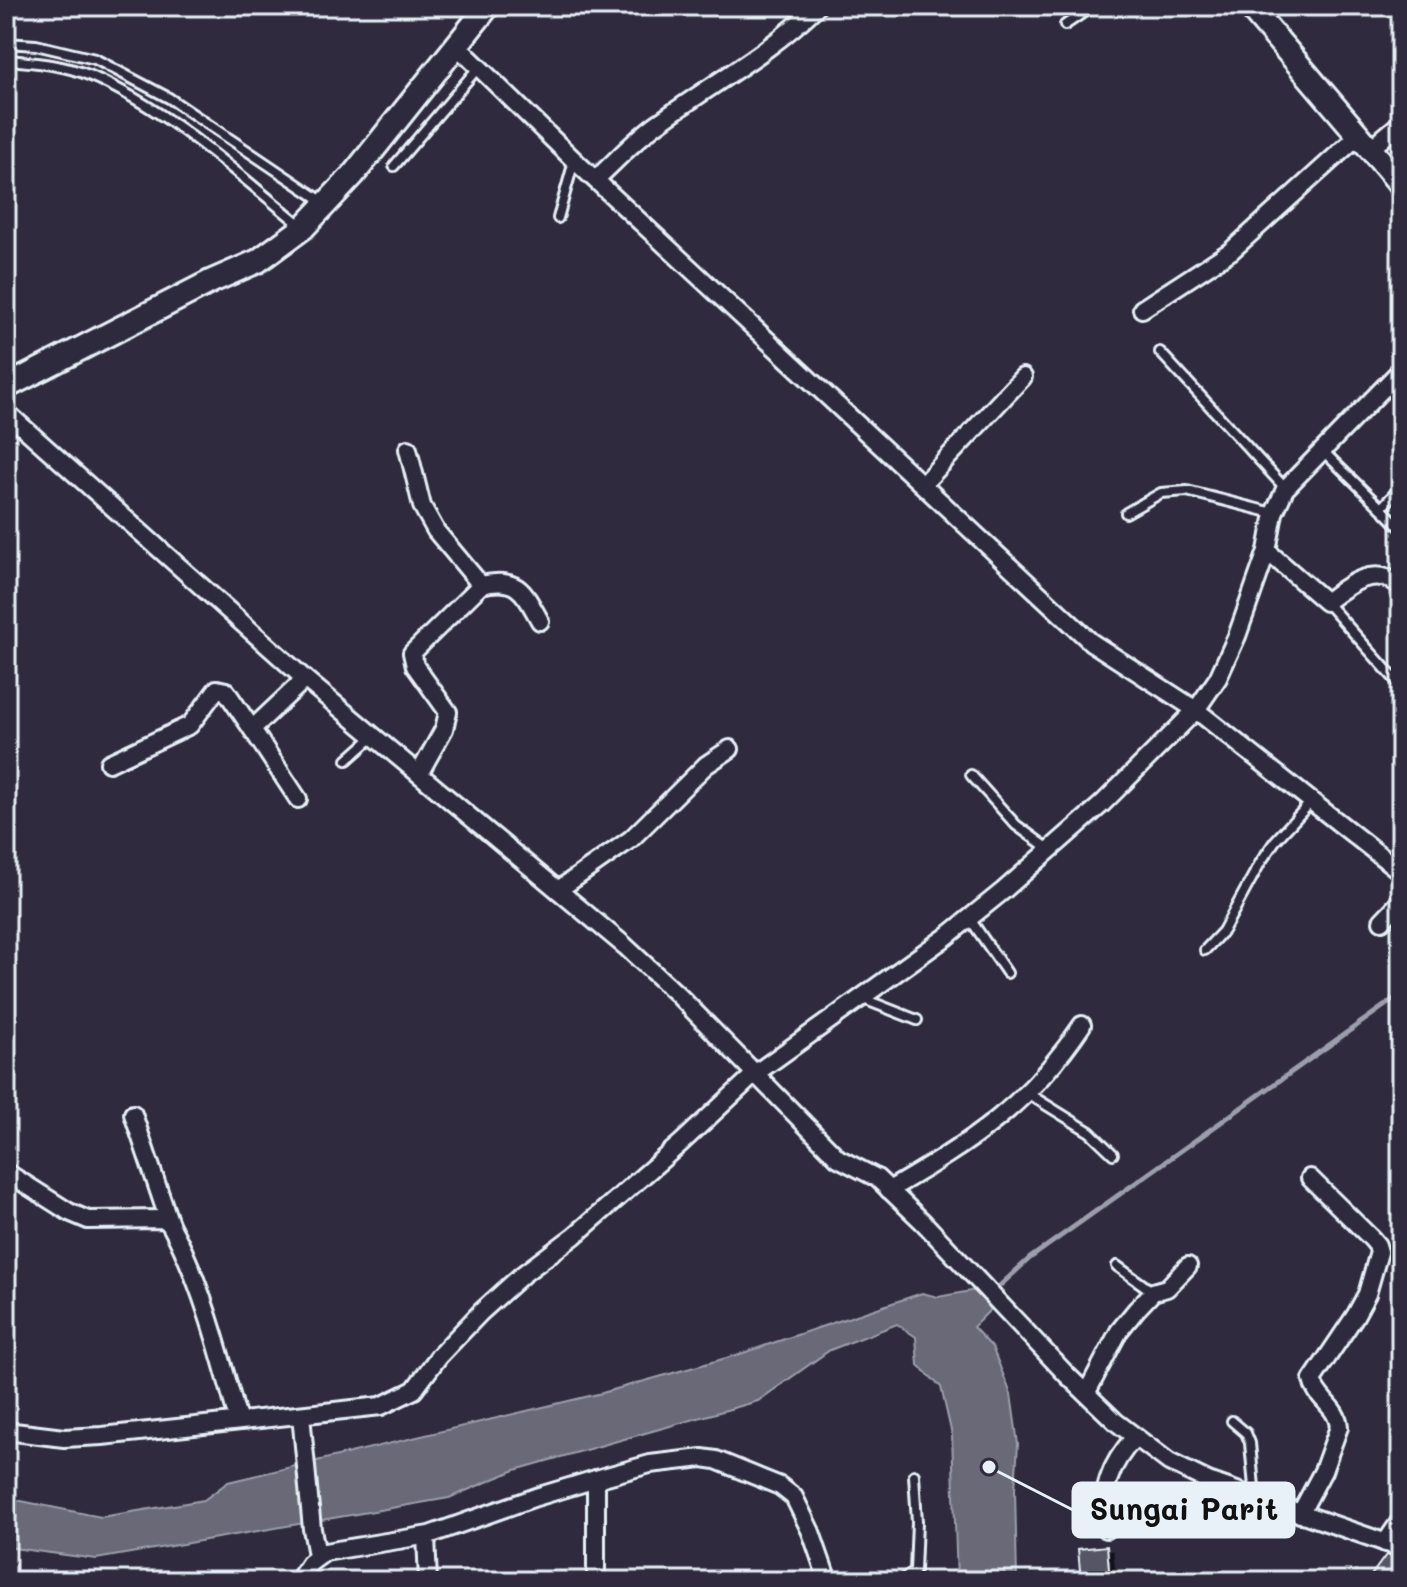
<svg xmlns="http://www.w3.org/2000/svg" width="1407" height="1587" font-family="Mali,sans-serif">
	<defs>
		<filter id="shadow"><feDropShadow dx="5.5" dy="5.5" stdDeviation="0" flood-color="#0009"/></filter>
	</defs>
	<rect width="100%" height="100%" fill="#2f2a3d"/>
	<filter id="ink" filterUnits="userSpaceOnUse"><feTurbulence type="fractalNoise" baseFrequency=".0125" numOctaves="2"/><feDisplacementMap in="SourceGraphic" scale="16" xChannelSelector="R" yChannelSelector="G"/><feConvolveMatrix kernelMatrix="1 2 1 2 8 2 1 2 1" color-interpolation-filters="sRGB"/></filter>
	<g filter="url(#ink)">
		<path fill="#696978" stroke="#9c9fab" stroke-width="2" d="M976,1290L994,1306L973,1327L992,1347L1011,1394L1018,1444L1015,1489L1017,1581H957L952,1435L941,1387L918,1365L916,1337L897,1324L830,1350L758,1401L515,1470L449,1498L96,1559L6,1547V1498L101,1517L204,1500L228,1482L602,1393L737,1355L922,1293L938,1297Z"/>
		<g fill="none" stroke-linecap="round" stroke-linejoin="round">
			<path stroke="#9c9fab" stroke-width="5" d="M994,1291L1030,1258L1401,994"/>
		</g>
		<g fill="#575565" stroke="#e8f1f8" stroke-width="2" filter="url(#shadow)">
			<path d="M1107,1546L1110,1581H1081L1078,1549Z"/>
			<path d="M1386,1555L1401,1559V1581H1367Z"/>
		</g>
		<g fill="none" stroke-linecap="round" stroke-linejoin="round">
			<g stroke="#e8f1f8" stroke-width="14">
				<g id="lane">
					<path d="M1065,25L1093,6"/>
					<path d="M6,43L36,45L95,59L169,98L325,203"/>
					<path d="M6,60C33,62 66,65 91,76C171,111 236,173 303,227"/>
					<path d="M394,166L478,68"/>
					<path d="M558,218L574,161"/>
					<path d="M1160,352L1285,488"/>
					<path d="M1322,450L1381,508"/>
					<path d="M1401,487L1381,508L1401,528"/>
					<path d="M1126,513L1161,493L1187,491L1273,513"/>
					<path d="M1326,602L1401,686"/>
					<path d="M347,760L374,736"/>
					<path d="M971,775L1016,825L1049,849"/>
					<path d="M970,919L1007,973"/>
					<path d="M1205,950L1223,931L1260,863L1275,841L1311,802"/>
					<path d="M861,998L917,1020"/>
					<path d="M1027,1093L1090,1132L1113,1154"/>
					<path d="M1117,1266L1153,1292"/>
					<path d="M1232,1421L1246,1433L1250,1443L1255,1498"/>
					<path d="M900,1581L915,1571L917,1522L914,1475"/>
				</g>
			</g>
			<g stroke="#e8f1f8" stroke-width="22">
				<g id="street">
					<path d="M456,45L574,160L1091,642L1196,710L1401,872"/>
					<path d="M1370,149L1401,123"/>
					<path d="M596,179C617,160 637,137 661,121C713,83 771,52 817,6"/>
					<path d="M1142,309L1231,251L1359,135"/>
					<path d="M6,412L305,679L625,946L678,995L838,1158L877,1178L923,1222L1067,1375L1116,1422L1169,1462L1208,1481L1401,1548"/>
					<path d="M408,449L422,506L436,531L481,585L412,653L415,666L448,712L444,729L419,774"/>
					<path d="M923,484L1023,377"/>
					<path d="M1267,551L1326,602C1349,584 1374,564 1401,586"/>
					<path d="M481,585C518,576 524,592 540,621"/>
					<path d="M109,763L190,725L217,689L226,691L252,729"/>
					<path d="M298,799L252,729L305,679"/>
					<path d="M558,890L631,839L706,765L730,749"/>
					<path d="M1382,921L1401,901"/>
					<path d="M133,1114L170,1224"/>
					<path d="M6,1172L69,1212L88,1220L165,1219L170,1224C201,1280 221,1358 238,1420"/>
					<path d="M889,1190C971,1142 1028,1106 1082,1025"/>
					<path d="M1087,1392L1119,1331L1136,1310L1153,1292L1167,1288L1188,1266"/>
					<path d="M301,1415L312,1529L317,1555"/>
					<path d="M6,1431L64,1438L102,1436L381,1406L414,1390L439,1356L481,1312L522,1275L574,1236L681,1143L756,1073L946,937L1003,891L1102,804L1196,710L1218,678L1237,636L1267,551L1274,513L1285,489L1401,370"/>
					<path d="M596,1479V1581"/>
					<path d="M1300,1514L1323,1471L1339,1427C1338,1407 1316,1399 1312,1380L1355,1316L1367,1294L1379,1252L1377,1245L1371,1238L1310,1178"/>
					<path d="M1106,1529C1100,1492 1109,1465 1135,1437"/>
					<path d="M426,1536L428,1581"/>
					<path d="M1385,1543L1401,1520"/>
					<path d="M298,1581L310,1563L325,1552L429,1535L536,1497L596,1479L650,1464L702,1458L716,1460L780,1486L794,1497L811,1532L828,1581"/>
				</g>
			</g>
			<g stroke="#e8f1f8" stroke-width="28">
				<g id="secondary">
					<path d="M1249,6L1401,185"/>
					<path d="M6,387L212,281L258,261L303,228L353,175L488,6"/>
				</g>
			</g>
			<use href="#lane" stroke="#2f2a3d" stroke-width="8"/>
			<use href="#street" stroke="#2f2a3d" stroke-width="16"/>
			<use href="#secondary" stroke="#2f2a3d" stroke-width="22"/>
		</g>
	</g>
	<path fill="none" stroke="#e8f1f8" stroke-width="3" d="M989 1467L1073 1510"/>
	<circle fill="#e8f1f8" stroke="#2f2a3d" stroke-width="3" cx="989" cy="1467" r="8"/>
	<rect fill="#e8f1f8" stroke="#e8f1f8" stroke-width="3" x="1073" y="1483" width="221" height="54" rx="8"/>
	<g font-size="30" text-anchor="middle" font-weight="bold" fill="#111">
		<text x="1184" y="1520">Sungai Parit</text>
	</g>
	<rect width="1407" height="1587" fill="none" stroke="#2f2a3d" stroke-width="32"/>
	<rect x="16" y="16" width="1375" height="1555" fill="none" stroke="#e8f1f8" stroke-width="3" filter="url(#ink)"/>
</svg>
